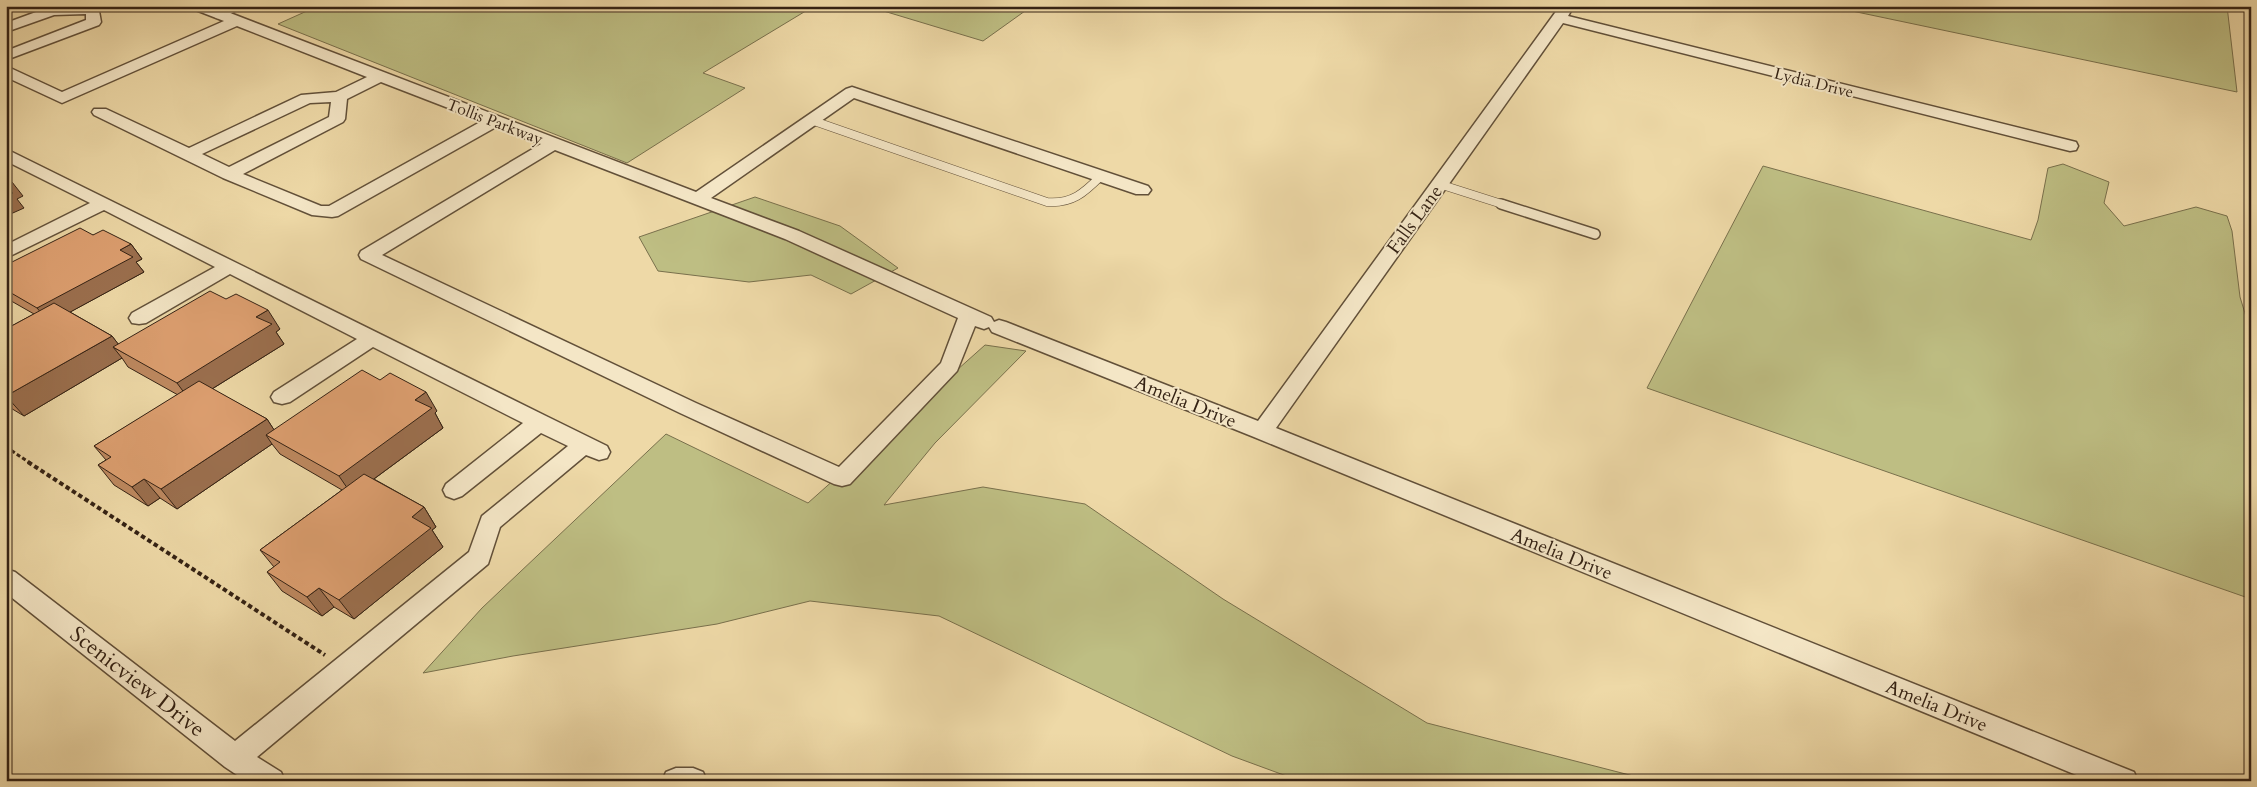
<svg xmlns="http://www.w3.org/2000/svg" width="2257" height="787" font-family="Cardo,serif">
	<rect width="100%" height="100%" fill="#eed9a7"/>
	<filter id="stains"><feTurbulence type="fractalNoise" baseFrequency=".004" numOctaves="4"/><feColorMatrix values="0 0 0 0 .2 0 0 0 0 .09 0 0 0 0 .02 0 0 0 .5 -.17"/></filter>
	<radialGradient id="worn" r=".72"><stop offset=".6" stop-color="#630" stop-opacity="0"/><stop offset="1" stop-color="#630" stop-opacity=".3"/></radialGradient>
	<g fill="#bebe83" stroke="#79704c">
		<path d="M318,6H814L703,73L745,88L627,163L278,24Z"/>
		<path d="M867,6H1032L983,41Z"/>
		<path d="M1921,6H2227L2237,92L1833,7L1917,10Z"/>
		<path d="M2063,164L2109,182L2104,203L2124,226L2196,207L2227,216L2232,231L2240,297L2251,333V599L1647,388L1763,166L2031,240L2038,220L2048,168Z"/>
		<path d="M755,197L840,226L898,268L851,294L811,275L749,282L658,271L639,237Z"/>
		<path d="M985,345L1026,351L935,443L884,505L983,487L1085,504L1223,599L1427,723L1653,781H1300L1232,756L939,616L810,601L717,624L513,656L423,673L482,608L666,434L808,503Z"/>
	</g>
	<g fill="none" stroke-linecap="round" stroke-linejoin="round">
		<g stroke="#625039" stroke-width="9">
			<g id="lane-far1">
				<path d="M218,14L239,6"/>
				<path d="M811,120L1047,202C1072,204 1084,193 1101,176"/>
				<path d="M1439,184L1505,205"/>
			</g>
		</g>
		<g stroke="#625039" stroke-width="12">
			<path id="lane" d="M1501,204L1595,234"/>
		</g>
		<g stroke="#625039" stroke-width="3">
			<g id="street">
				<path d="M61,6H106L99,11L101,22L99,25L6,60V51L86,20V14L54,15L6,32V23L47,8Z"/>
				<path d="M191,6H212L696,192L846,89L852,87L1148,186L1151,190L1148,194H1136L854,98L711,198L799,231L991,317L994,322L999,320L1006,322L1258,421L1560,6H1574L1568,16L2076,142L2078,146L2076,150L2070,151L1563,23L1276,428L2134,772L2138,781H2091L1254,437L992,332L989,327L984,329L975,326L957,371L850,484L842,486L834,484L680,413L361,259L359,255L361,251L541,144L496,127L338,216L332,217L312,215L223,178L94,115L92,112L94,109H106L189,148L301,95L336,92L367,77L237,26L62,103L6,77V66L62,92L224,21L193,9ZM381,82L482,121L329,206H321L243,174L343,122L345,119L347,99ZM331,102L329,117L229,167L202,154L310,103ZM555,150L785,239L958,318L941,363L839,467L696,403L382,255Z"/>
				<path d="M6,149L548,417L607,446L610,452L607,458L599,460L586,455L500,527L488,564L257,757L281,772L285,781H246L225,767L6,593V569L15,572L235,741L469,552L482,516L568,446L541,433L462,496L454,499L446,496L443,490L446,484L523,423L373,347L290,402L282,404L274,402L271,397L274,392L357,339L230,274L146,323L139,324L132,323L129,318L132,313L215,267L104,210L6,258V245L90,203L6,161Z"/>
				<path d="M676,768H693L703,772L707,781H662L666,772Z"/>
			</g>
		</g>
		<path stroke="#342214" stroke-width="3" stroke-dasharray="4 2.5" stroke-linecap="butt" d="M6,447L30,463"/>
		<path stroke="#342214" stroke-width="4" stroke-dasharray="4.5 3" stroke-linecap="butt" d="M28,462L325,655"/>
		<use href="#lane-far1" stroke="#f4e6c6" stroke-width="8"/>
		<use href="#lane" stroke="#f4e6c6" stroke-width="9"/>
		<use href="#street" fill="#f4e6c6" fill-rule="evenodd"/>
	</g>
	<path fill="#be8960" stroke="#342214" d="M93,235L131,244L142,259L136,262L144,272L70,312L112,336L118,344L280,329L276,332L284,344L212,389L267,419L274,430L437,411L435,413L443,428L374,479L424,507L436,527L432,530L443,547L354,619L334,607L322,616L282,591L267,572L274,567L260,550L342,490L280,454L272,444L177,509L160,498L148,506L114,485L98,465L106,460L94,446L178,395L128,367L122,358L24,416L9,407L6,408V329L34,314L6,298V265Z"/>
	<g fill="#9b6f4e" stroke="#342214">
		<path d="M12,182L23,196L17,199L24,208L6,216V184Z"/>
		<path d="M131,244L142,259L136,262L144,272L50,323L37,308L120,250Z"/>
		<path d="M268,310L280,329L276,332L284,344L191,402L177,383L256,317Z"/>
		<path d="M112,336L126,354L113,347L122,358L24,416L6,396Z"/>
		<path d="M426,392L437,411L435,413L443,428L352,495L339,476L415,400Z"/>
		<path d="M267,419L280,439L266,435L272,444L177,509L161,489Z"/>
		<path d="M144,479L160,498L148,506L132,487Z"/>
		<path d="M424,507L436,527L432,530L443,547L354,619L339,600L412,517Z"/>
		<path d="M319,588L334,607L322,616L307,597Z"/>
	</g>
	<g fill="#dd9f70" stroke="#342214">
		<path d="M6,178L12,182L6,184Z"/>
		<path d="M6,190L13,193L6,196Z"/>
		<path d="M80,228L93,235L103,230L131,244L120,250L133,257L37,308L6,290V265Z"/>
		<path d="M210,291L226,299L236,294L268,310L256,317L272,324L177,383L113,347Z"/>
		<path d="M54,303L112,336L6,396V329Z"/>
		<path d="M362,370L380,380L390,373L426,392L415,400L432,408L339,476L266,435Z"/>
		<path d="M199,381L267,419L161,489L144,479L132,487L98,465L111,457L94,446Z"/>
		<path d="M364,474L424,507L412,517L431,528L339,600L319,588L307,597L267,572L280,562L260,550Z"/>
	</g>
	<g text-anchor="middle" stroke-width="4" stroke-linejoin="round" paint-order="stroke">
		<g font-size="16" fill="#342214" stroke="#f4e6c6">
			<text transform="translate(1814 82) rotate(14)" y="6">Lydia Drive</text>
			<text transform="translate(495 121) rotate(21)" y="6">Tollis Parkway</text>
		</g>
		<g font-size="19" fill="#342214" stroke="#f4e6c6">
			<text transform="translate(1414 219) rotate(-54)" y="7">Falls Lane</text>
			<text transform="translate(1186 401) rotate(22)" y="7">Amelia Drive</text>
			<text transform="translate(1562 553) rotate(22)" y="7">Amelia Drive</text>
			<text transform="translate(1937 705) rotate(22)" y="7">Amelia Drive</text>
		</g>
		<g font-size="22" fill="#342214" stroke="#f4e6c6">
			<text transform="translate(138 681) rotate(38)" y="8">Scenicview Drive</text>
		</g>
	</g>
	<rect width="2257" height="787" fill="none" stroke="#eed9a7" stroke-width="25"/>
	<rect x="8" y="8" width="2242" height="772" fill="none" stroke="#342214" stroke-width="2.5"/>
	<rect x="12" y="12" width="2232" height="762" fill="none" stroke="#342214"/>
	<rect width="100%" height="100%" filter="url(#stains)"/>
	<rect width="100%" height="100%" fill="url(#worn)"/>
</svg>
